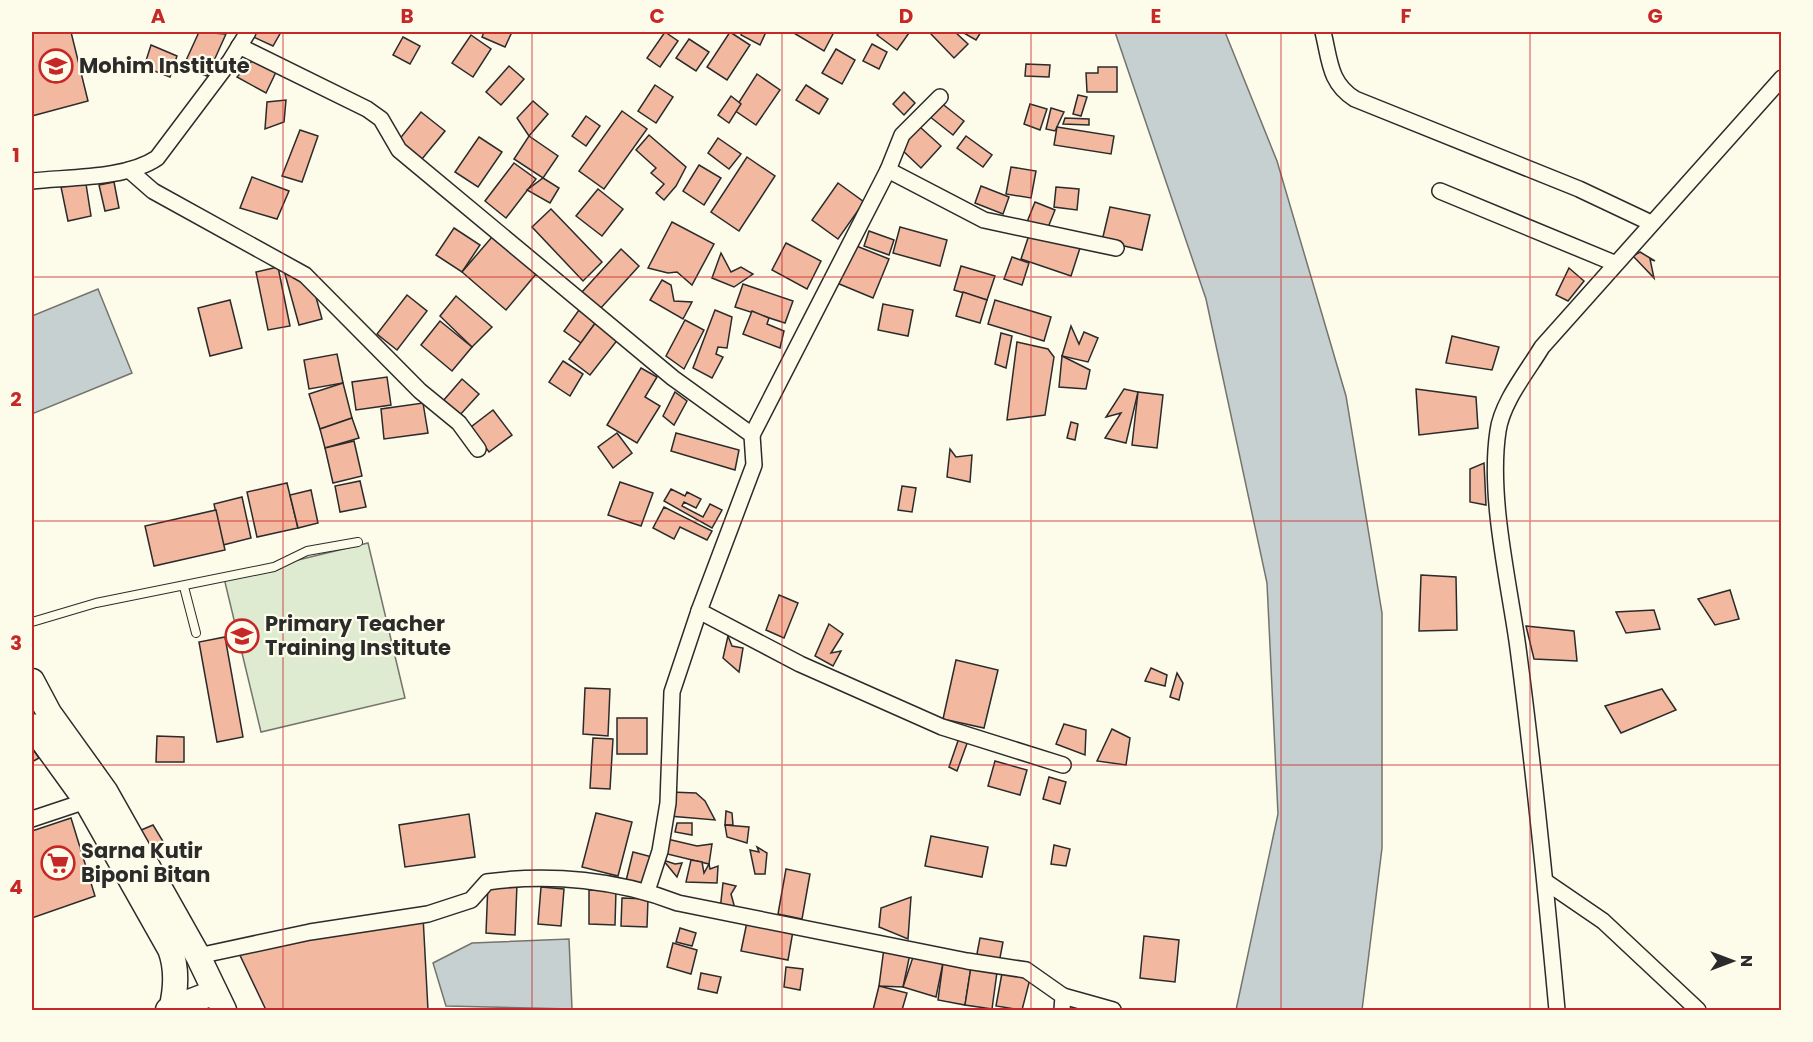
<svg xmlns="http://www.w3.org/2000/svg" width="1813" height="1042" font-family="Poppins,sans-serif">
	<rect width="100%" height="100%" fill="#fdfbea"/>
	<path fill="#deebd1" stroke="#74746e" stroke-width="1.5" d="M368,543L405,698L261,732L224,578Z"/>
	<g fill="#c7d0d0" stroke="#74746e" stroke-width="1.5">
		<path d="M1115,32H1225L1277,161L1346,396L1382,613V848L1362,1010H1236L1278,814L1267,583L1206,299Z"/>
		<path d="M98,289L132,373L32,414V316Z"/>
		<path d="M569,939L572,1009L446,1006L433,963L472,943Z"/>
	</g>
	<g fill="#f2b8a0" stroke="#2b2b2b" stroke-width="1.5">
		<path d="M32,32H71L88,101L32,116Z"/>
		<path d="M199,32L226,34L207,76L183,67Z"/>
		<path d="M251,32H281L273,46L249,35Z"/>
		<path d="M484,32H512L505,47L482,37Z"/>
		<path d="M665,32L678,41L660,67L647,58Z"/>
		<path d="M730,32L750,45L727,80L707,67Z"/>
		<path d="M742,32H766L760,45L741,35Z"/>
		<path d="M792,32H834L824,51Z"/>
		<path d="M880,32H907L909,33L897,50L877,35Z"/>
		<path d="M933,32H955L968,44L954,58L931,34Z"/>
		<path d="M962,32H981L976,40Z"/>
		<path d="M471,35L491,49L473,77L452,63Z"/>
		<path d="M403,37L420,46L410,64L393,55Z"/>
		<path d="M689,39L709,52L696,71L676,58Z"/>
		<path d="M872,44L887,52L879,69L863,61Z"/>
		<path d="M151,45L177,56L170,77L144,67Z"/>
		<path d="M836,49L855,60L842,84L822,73Z"/>
		<path d="M252,61L277,70L266,93L237,77Z"/>
		<path d="M1026,64L1050,65L1049,77L1025,76Z"/>
		<path d="M509,66L524,79L501,105L486,92Z"/>
		<path d="M1098,67H1117V92H1087L1086,73H1098Z"/>
		<path d="M757,74L780,90L756,125L734,110Z"/>
		<path d="M655,85L673,97L656,123L638,111Z"/>
		<path d="M806,85L828,99L819,114L796,100Z"/>
		<path d="M904,92L915,103L904,115L893,104Z"/>
		<path d="M1078,95L1087,97L1081,116L1073,114Z"/>
		<path d="M731,96L741,104L729,123L718,115Z"/>
		<path d="M286,100L284,122L265,129L267,102Z"/>
		<path d="M533,101L548,114L529,136L517,118Z"/>
		<path d="M940,102L964,121L953,135L929,116Z"/>
		<path d="M1030,104L1047,109L1040,130L1024,124Z"/>
		<path d="M1051,108L1064,112L1055,131L1046,129Z"/>
		<path d="M622,111L647,129L604,189L579,171Z"/>
		<path d="M421,112L445,131L422,159L398,141Z"/>
		<path d="M586,116L600,126L586,146L572,136Z"/>
		<path d="M1065,118L1089,119V125L1063,124Z"/>
		<path d="M920,127L941,146L921,168L900,148Z"/>
		<path d="M1057,127L1114,136L1111,154L1054,145Z"/>
		<path d="M300,130L318,136L302,182L282,176Z"/>
		<path d="M649,135L686,167L676,186L664,200L656,193L664,184L651,173L656,168L636,150Z"/>
		<path d="M529,136L558,156L543,178L514,159Z"/>
		<path d="M966,136L992,155L983,167L957,148Z"/>
		<path d="M479,137L502,152L478,187L455,172Z"/>
		<path d="M718,138L741,154L729,169L708,153Z"/>
		<path d="M747,157L775,176L739,231L711,212Z"/>
		<path d="M514,163L536,179L506,218L485,201Z"/>
		<path d="M699,165L721,178L704,205L683,191Z"/>
		<path d="M1011,167L1036,171L1031,198L1006,194Z"/>
		<path d="M252,177L289,191L277,219L240,208Z"/>
		<path d="M543,178L559,188L550,203L527,190Z"/>
		<path d="M114,182L119,208L105,211L99,185Z"/>
		<path d="M838,183L864,202L838,239L812,220Z"/>
		<path d="M86,184L91,216L68,221L61,187Z"/>
		<path d="M981,186L1009,197L1003,214L975,203Z"/>
		<path d="M1056,187L1079,189L1077,210L1054,207Z"/>
		<path d="M598,189L623,209L602,236L576,216Z"/>
		<path d="M1035,202L1055,210L1047,230L1027,222Z"/>
		<path d="M1110,207L1150,215L1142,250L1102,241Z"/>
		<path d="M551,209L602,262L583,281L532,227Z"/>
		<path d="M672,222L714,244L692,285L677,272L668,273L648,268Z"/>
		<path d="M900,227L947,240L940,266L893,253Z"/>
		<path d="M454,228L480,245L462,272L436,255Z"/>
		<path d="M869,231L894,240L889,255L864,246Z"/>
		<path d="M1030,232L1080,248L1071,276L1021,259Z"/>
		<path d="M492,237L536,274L506,310L462,272Z"/>
		<path d="M786,243L821,261L807,289L772,270Z"/>
		<path d="M854,245L889,259L873,298L837,283Z"/>
		<path d="M621,249L639,266L600,309L582,292Z"/>
		<path d="M1640,252L1655,261L1650,259L1654,278L1633,256Z"/>
		<path d="M721,253L731,272L741,267L753,274L734,287L712,278Z"/>
		<path d="M1012,257L1029,263L1022,285L1004,279Z"/>
		<path d="M961,266L995,276L987,300L954,290Z"/>
		<path d="M278,267L290,326L268,330L256,272Z"/>
		<path d="M308,268L322,319L299,325L285,274Z"/>
		<path d="M1569,268L1584,281L1568,301L1556,295Z"/>
		<path d="M662,280L671,285L674,301L692,302L683,319L650,300Z"/>
		<path d="M743,284L793,301L785,323L735,307Z"/>
		<path d="M963,292L987,300L980,323L956,316Z"/>
		<path d="M407,295L427,311L397,350L377,334Z"/>
		<path d="M456,296L492,327L472,347L440,316Z"/>
		<path d="M230,300L242,348L210,356L198,308Z"/>
		<path d="M995,300L1051,317L1044,341L988,324Z"/>
		<path d="M883,304L913,310L908,336L878,330Z"/>
		<path d="M579,310L596,322L581,343L564,331Z"/>
		<path d="M715,310L732,317L727,348L718,347L716,354L723,357L712,378L693,368Z"/>
		<path d="M752,311L769,318L767,324L784,331L780,348L743,334Z"/>
		<path d="M685,320L704,330L684,369L666,356Z"/>
		<path d="M440,321L472,347L452,371L421,345Z"/>
		<path d="M596,322L619,338L590,375L569,359Z"/>
		<path d="M1071,326L1079,344L1084,332L1098,338L1088,362L1062,356Z"/>
		<path d="M1001,333L1012,336L1006,368L995,364Z"/>
		<path d="M1452,336L1499,347L1492,370L1446,363Z"/>
		<path d="M1017,342L1048,349L1054,357L1045,415L1007,420Z"/>
		<path d="M337,354L343,383L309,389L304,360Z"/>
		<path d="M1062,356L1090,370L1086,389L1059,387Z"/>
		<path d="M563,361L583,374L570,396L549,382Z"/>
		<path d="M641,368L657,377L645,397L660,406L637,443L607,425Z"/>
		<path d="M387,377L391,405L356,410L352,382Z"/>
		<path d="M462,379L479,394L459,416L443,401Z"/>
		<path d="M343,383L352,418L320,429L309,394Z"/>
		<path d="M1124,389L1138,392L1126,443L1105,438L1121,413L1106,417Z"/>
		<path d="M1416,389L1476,397L1478,428L1419,435Z"/>
		<path d="M675,392L687,401L674,425L663,416Z"/>
		<path d="M1138,392L1163,395L1157,448L1132,445Z"/>
		<path d="M423,403L428,433L384,439L381,409Z"/>
		<path d="M493,410L512,435L489,452L471,427Z"/>
		<path d="M352,418L359,438L325,448L320,429Z"/>
		<path d="M1071,422L1078,424L1075,440L1067,438Z"/>
		<path d="M617,433L632,453L613,468L598,447Z"/>
		<path d="M676,433L739,450L735,470L671,451Z"/>
		<path d="M354,441L362,476L333,483L325,448Z"/>
		<path d="M950,449L956,457L972,455L970,482L947,477Z"/>
		<path d="M1484,463L1486,505L1470,502V469Z"/>
		<path d="M360,481L366,507L340,512L335,486Z"/>
		<path d="M620,482L653,493L641,526L608,515Z"/>
		<path d="M287,483L298,528L257,537L247,492Z"/>
		<path d="M902,486L916,488L912,512L898,510Z"/>
		<path d="M671,489L685,496L687,492L701,499L696,508L684,502L682,506L703,517L710,504L722,510L712,528L664,501Z"/>
		<path d="M311,490L318,523L298,528L290,495Z"/>
		<path d="M242,497L251,538L223,545L214,504Z"/>
		<path d="M664,507L712,531L707,540L680,527L674,539L653,528Z"/>
		<path d="M216,510L225,550L154,566L145,526Z"/>
		<path d="M1421,575L1456,577L1457,630L1419,631Z"/>
		<path d="M1730,590L1739,619L1715,625L1698,599Z"/>
		<path d="M779,595L798,603L784,638L766,630Z"/>
		<path d="M1654,610L1660,629L1626,633L1616,612Z"/>
		<path d="M829,624L843,634L831,653L841,651L833,666L815,656Z"/>
		<path d="M1526,626L1574,631L1577,661L1534,659Z"/>
		<path d="M728,636L732,646L743,648L739,672L723,658Z"/>
		<path d="M225,637L243,737L217,742L199,642Z"/>
		<path d="M956,660L998,670L984,728L943,719Z"/>
		<path d="M1151,668L1167,675L1165,686L1145,681Z"/>
		<path d="M1177,673L1183,683L1179,700L1170,697Z"/>
		<path d="M585,688L610,689L608,736L583,734Z"/>
		<path d="M1662,689L1676,710L1621,733L1605,706Z"/>
		<rect x="617" y="718" width="30" height="36"/>
		<path d="M1064,724L1086,730L1085,755L1056,744Z"/>
		<path d="M1112,729L1130,738L1126,765L1097,761Z"/>
		<path d="M960,735L969,738L957,771L949,767Z"/>
		<path d="M157,736L184,737V762H156Z"/>
		<path d="M593,738L613,739L610,789L590,788Z"/>
		<path d="M32,748L39,758L32,762Z"/>
		<path d="M995,761L1027,770L1020,795L988,786Z"/>
		<path d="M1049,777L1066,782L1060,804L1043,799Z"/>
		<path d="M670,792L696,793L705,801L715,820L669,816Z"/>
		<path d="M726,811L732,813L733,825H725Z"/>
		<path d="M596,813L632,822L618,876L582,867Z"/>
		<path d="M469,814L475,857L405,867L399,825Z"/>
		<path d="M71,818L95,896L32,918V831Z"/>
		<path d="M677,823H692V835L675,832Z"/>
		<path d="M153,825L164,843L150,853L139,831Z"/>
		<path d="M725,825L749,827L747,843L727,837Z"/>
		<path d="M931,836L988,847L982,877L925,866Z"/>
		<path d="M663,838L697,846L712,844L709,864L663,853Z"/>
		<path d="M1054,845L1070,849L1066,866L1051,864Z"/>
		<path d="M757,847L767,853L765,874H755L750,850L759,852Z"/>
		<path d="M633,852L656,858L648,887L626,881Z"/>
		<path d="M663,860L675,864L682,863L677,877Z"/>
		<path d="M691,860L702,862L704,873L709,864L710,869L718,866L717,883L686,882Z"/>
		<path d="M786,869L810,874L802,919L778,914Z"/>
		<path d="M488,883L517,884L515,935L486,933Z"/>
		<path d="M723,883L736,886L731,894L736,912L720,910Z"/>
		<path d="M541,887L564,889L561,926L538,924Z"/>
		<path d="M589,890H616L615,925L589,924Z"/>
		<path d="M911,897L908,939L879,927L881,908Z"/>
		<path d="M622,898L648,899L647,927L621,926Z"/>
		<path d="M423,916L428,1010H266L237,949Z"/>
		<path d="M747,922L793,931L788,960L741,951Z"/>
		<path d="M680,928L696,933L692,946L676,942Z"/>
		<path d="M1144,936L1179,940L1175,982L1140,978Z"/>
		<path d="M980,938L1003,942L999,963L976,959Z"/>
		<path d="M673,943L697,950L691,974L667,967Z"/>
		<path d="M884,948L910,954L903,987L879,986Z"/>
		<path d="M913,957L943,963L936,997L903,987Z"/>
		<path d="M943,963L971,967L965,1005L938,1000Z"/>
		<path d="M786,967L803,969L800,990L784,987Z"/>
		<path d="M971,967L997,972L992,1009L965,1005Z"/>
		<path d="M701,973L721,977L717,993L698,989Z"/>
		<path d="M1002,973L1030,979L1022,1010L996,1006Z"/>
		<path d="M879,986L907,993L902,1010H873Z"/>
	</g>
	<g fill="none" stroke-linecap="round" stroke-linejoin="round">
		<g stroke="#2b2b2b" stroke-width="10">
			<g id="service">
				<path d="M184,587L196,633"/>
				<path d="M32,622L96,603L274,567L307,551L358,542"/>
			</g>
		</g>
		<g stroke="#2b2b2b" stroke-width="18">
			<g id="minor">
				<path d="M1323,32C1330,60 1329,83 1355,99L1579,189L1651,223"/>
				<path d="M239,46L367,109L381,119L399,150L673,378L752,435L754,465L699,611L672,692L668,803L660,851L647,891"/>
				<path d="M129,170L153,191L305,275L420,391L459,423L478,449"/>
				<path d="M888,170L984,220L1116,248"/>
				<path d="M32,181C69,177 126,179 157,158L230,61L248,32"/>
				<path d="M1440,191L1614,263"/>
				<path d="M752,435L888,170L902,135L940,97"/>
				<path d="M699,611L800,664L942,727L1063,765"/>
				<path d="M32,819L92,799"/>
				<path d="M1546,882L1603,921L1698,1010"/>
				<path d="M198,956L310,932L428,914L471,900L487,882C550,873 619,880 678,903L967,961L1026,970L1063,996L1062,1010"/>
				<path d="M1063,996L1113,1010"/>
				<path d="M1557,1010C1546,890 1534,769 1518,648C1509,582 1488,497 1498,431C1502,402 1527,372 1542,347L1782,78"/>
			</g>
		</g>
		<g stroke="#2b2b2b" stroke-width="27">
			<g id="trunk">
				<path d="M32,681L49,713L105,791L198,956L224,1010"/>
				<path d="M32,726L87,802L170,949C178,970 176,990 171,1010"/>
				<path d="M168,1010L215,992"/>
			</g>
		</g>
		<use href="#service" stroke="#fdfbea" stroke-width="8"/>
		<use href="#minor" stroke="#fdfbea" stroke-width="15"/>
		<use href="#trunk" stroke="#fdfbea" stroke-width="24"/>
	</g>
	<path fill="none" stroke="#c62828" stroke-width="1.5" stroke-opacity="0.55" d="M283,32V1010M532,32V1010M782,32V1010M1031,32V1010M1281,32V1010M1530,32V1010M32,277H1782M32,521H1782M32,765H1782"/>
	<defs>
		<g id="school-ring" transform="scale(1.725)"><circle r="9.5" fill="#fdfbea" stroke="#c62828" stroke-width="1.5"/><path d="M0-5L7-2L0 1L-7-2ZM-4 1L0 2.5L4 1V4Q0 6-4 4Z" fill="#c62828"/></g>
		<g id="university-ring" transform="scale(1.725)"><circle r="9.5" fill="#fdfbea" stroke="#c62828" stroke-width="1.5"/><path d="M0-5L7-2L0 1L-7-2ZM-4 1L0 2.5L4 1V4Q0 6-4 4Z" fill="#c62828"/></g>
		<g id="supermarket-ring" transform="scale(1.725)"><circle r="9.5" fill="#fdfbea" stroke="#c62828" stroke-width="1.5"/><path d="M-6-5.5h2.5l.6 2H6L4.5 2H-2.5L-4.4-4H-6ZM-1.5 3.2a1.3 1.3 0 1 0 .1 0ZM3 3.2a1.3 1.3 0 1 0 .1 0Z" fill="#c62828"/></g>
	</defs>
	<g fill-rule="evenodd">
		<use href="#school-ring" x="56" y="66"/>
		<use href="#university-ring" x="242" y="636"/>
		<use href="#supermarket-ring" x="58" y="863"/>
	</g>
	<g text-anchor="middle" stroke-width="4.5" stroke-linejoin="round" paint-order="stroke">
		<g font-size="21" font-weight="bold" fill="#2b2b2b" stroke="#fdfbea" text-anchor="start">
			<text x="79" y="73">Mohim Institute</text>
			<text x="265" y="631">Primary Teacher<tspan x="265" dy="24">Training Institute</tspan></text>
			<text x="81" y="858">Sarna Kutir<tspan x="81" dy="24">Biponi Bitan</tspan></text>
		</g>
	</g>
	<rect width="1813" height="1042" fill="none" stroke="#fdfbea" stroke-width="66"/>
	<g transform="translate(1732 961) rotate(90)" stroke="#fdfbea" stroke-width="4.5" paint-order="stroke">
	<path d="M0-4.5L10 22L0 15L-10 22Z" fill="#2b2b2b"/>
	<text y="-9" font-size="16" font-weight="bold" text-anchor="middle" fill="#2b2b2b">N</text>
	</g>
	<rect x="33" y="33" width="1747" height="976" fill="none" stroke="#c62828" stroke-width="2"/>
	<g font-size="20" text-anchor="middle" font-weight="bold" fill="#c62828">
		<text x="158" y="23">A</text>
		<text x="407" y="23">B</text>
		<text x="657" y="23">C</text>
		<text x="906" y="23">D</text>
		<text x="1156" y="23">E</text>
		<text x="1406" y="23">F</text>
		<text x="1655" y="23">G</text>
		<text x="16" y="162">1</text>
		<text x="16" y="406">2</text>
		<text x="16" y="650">3</text>
		<text x="16" y="894">4</text>
	</g>
</svg>
